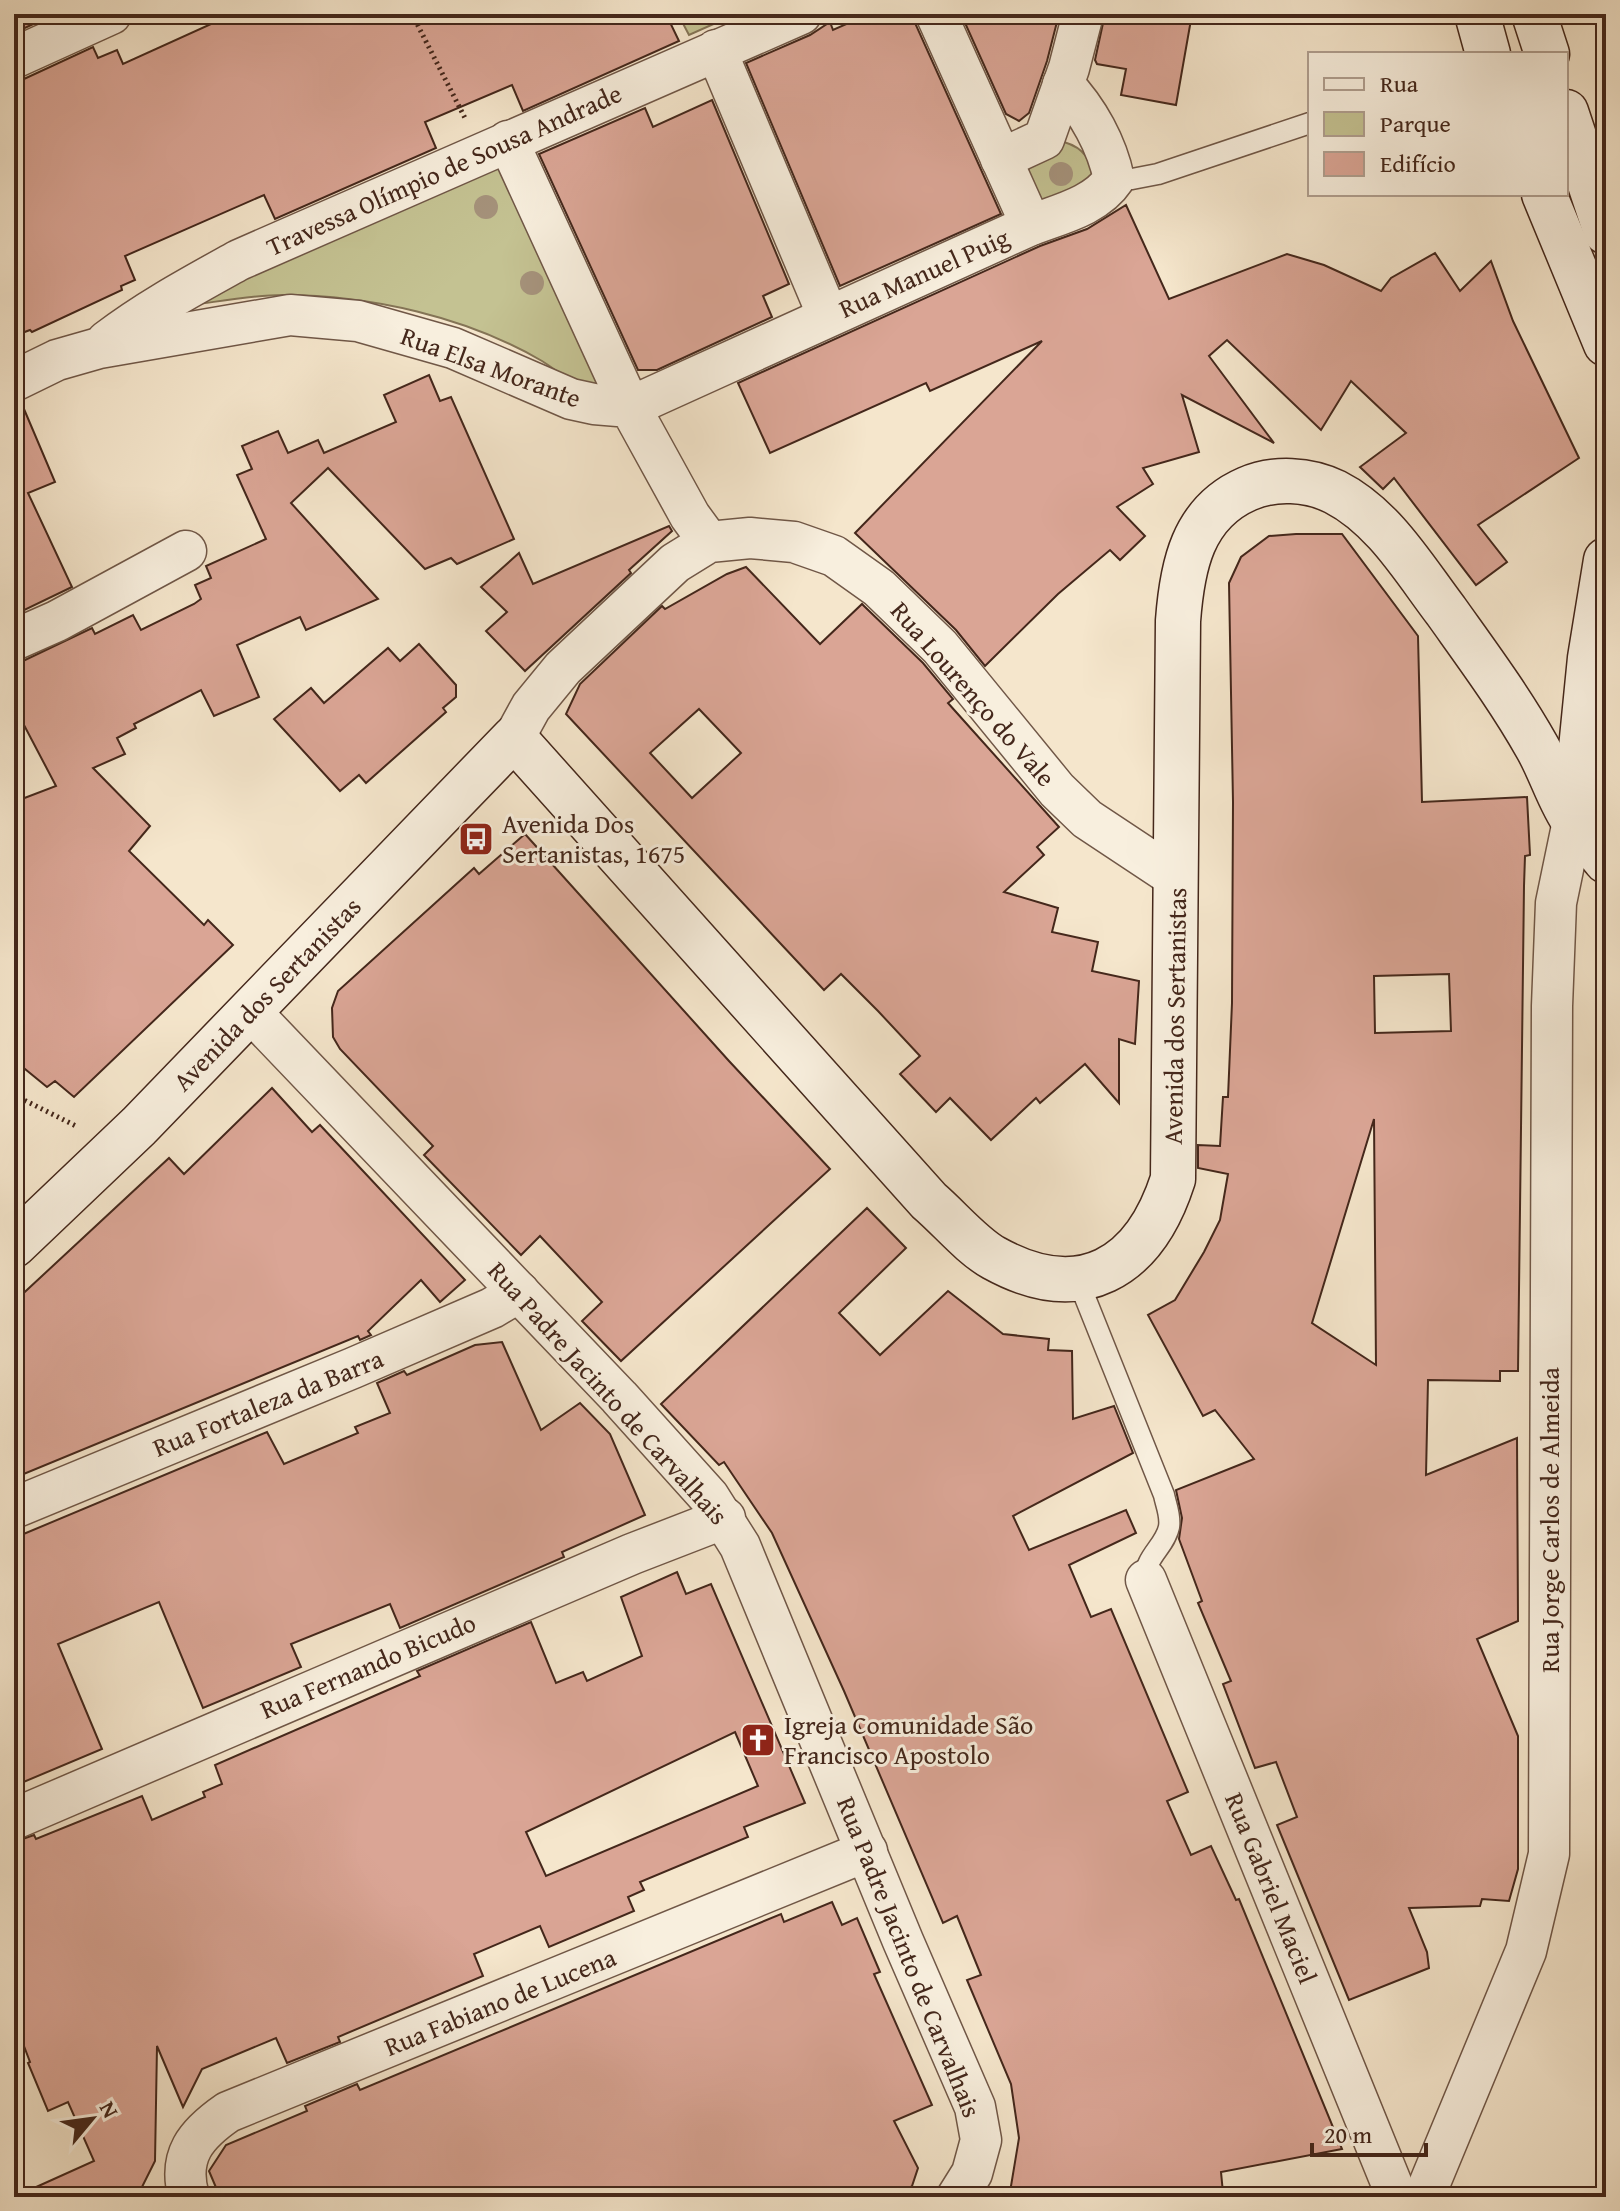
<svg xmlns="http://www.w3.org/2000/svg" width="1620" height="2211" font-family="'Gentium Book Plus',serif">
	<rect width="100%" height="100%" fill="#f5e6cc"/>
	<filter id="stains"><feTurbulence type="fractalNoise" baseFrequency=".0025" numOctaves="4"/><feColorMatrix values="0 0 0 0 .2 0 0 0 0 .09 0 0 0 0 .02 0 0 0 .5 -.17"/></filter>
	<radialGradient id="worn" r=".72"><stop offset=".6" stop-color="#630" stop-opacity="0"/><stop offset="1" stop-color="#630" stop-opacity=".3"/></radialGradient>
	<g fill="#c4c292" stroke="#847456" stroke-width="2">
		<path d="M678,14H736L689,35Z"/>
		<path d="M1064,142C1084,148 1092,160 1092,180L1042,201L1028,173L1030,163Z"/>
		<path d="M505,158L607,386L582,389C569,380 556,370 542,361C467,317 370,295 283,295C253,295 222,301 192,305L213,285Z"/>
	</g>
	<g fill="#daa595" stroke="#44271b" stroke-width="2" fill-rule="evenodd">
		<path d="M14,14H55L14,33Z"/>
		<path d="M233,14H516L517,22L536,14H666L679,41L523,111L512,85L425,122L436,148L275,219L264,195L125,256L135,280L121,286L122,290L32,332L30,330L14,336V81L24,79L93,47L98,58L117,50L123,64Z"/>
		<path d="M869,14H913L915,23L1001,214L840,286L746,63L810,35L830,22L833,30Z"/>
		<path d="M961,14H1059L1047,61L1029,113L1019,121L1006,114Z"/>
		<path d="M1105,14H1192L1176,105L1121,95L1126,69L1097,64L1095,60Z"/>
		<path d="M712,100L789,284L763,296L772,317L657,370H638L539,154L645,108L653,127Z"/>
		<path d="M1126,205L1169,299L1287,254L1324,265L1381,291L1391,278L1435,253L1460,291L1491,261L1513,321L1579,458L1478,525L1507,562L1476,585L1394,478L1383,489L1360,467L1406,433L1351,381L1321,430L1227,340L1209,356L1274,443L1182,395L1199,452L1143,468L1153,484L1117,507L1145,536L1120,560L1110,550L1058,594L985,666L956,630L855,533L1042,341L930,391L926,383L770,453L738,383L1040,246L1087,229Z"/>
		<path d="M429,375L440,401L451,397L514,539L457,564L451,558L425,569L328,468L291,503L378,599L306,630L300,617L237,645L259,697L214,716L201,690L134,724L136,728L117,738L125,754L93,768L150,826L129,851L204,925L208,920L233,945L74,1097L55,1081L47,1087L14,1060V802L56,786L14,706V663L23,661L92,628L95,634L133,615L141,630L194,604L201,599L195,585L211,578L206,566L266,539L237,475L252,469L242,446L278,431L288,453L318,440L324,453L396,422L384,395Z"/>
		<path d="M21,402L55,482L28,493L72,587L14,615V404Z"/>
		<path d="M669,526L672,531L629,570L631,573L525,671L486,631L507,612L481,587L519,553L533,584Z"/>
		<path d="M1296,534H1342L1418,636L1422,802L1527,797L1530,855L1525,856L1524,886L1518,1371H1500V1381L1428,1380L1426,1475L1517,1438L1518,1621L1477,1639L1518,1736V1869L1509,1901L1482,1899L1480,1906L1409,1908L1427,1952L1429,1968L1349,2000L1277,1825L1297,1817L1276,1762L1255,1768L1223,1684L1231,1681L1198,1603L1202,1601L1179,1539L1182,1518L1176,1490L1254,1459L1215,1410L1203,1416L1148,1315L1175,1300L1204,1252L1220,1220L1228,1174L1198,1168V1145L1220,1146L1223,1097H1228L1232,1003L1233,802L1229,583L1241,557L1269,536ZM1449,974L1451,1031L1375,1033L1374,976ZM1374,1119L1376,1365L1312,1323Z"/>
		<path d="M746,567L820,644L862,604L864,606L923,663L953,699L948,703L1059,827L1037,847L1044,855L1004,892L1058,908L1052,932L1098,942L1092,971L1139,981L1135,1044L1119,1039V1103L1085,1064L1040,1103L1036,1098L991,1140L950,1098L936,1112L900,1074L920,1056L878,1011L841,974L824,990L566,714L580,684L662,606L665,609L727,574ZM699,709L741,753L692,798L650,753Z"/>
		<path d="M419,644L456,685V697L443,708L446,712L366,783L359,775L340,791L274,719L311,688L324,703L388,648L400,661Z"/>
		<path d="M525,834L729,1061L830,1169L621,1361L582,1321L602,1302L540,1236L521,1255L424,1155L433,1146L340,1049L333,1037L332,1008L338,991L474,868L479,874Z"/>
		<path d="M272,1088L312,1132L320,1125L465,1280L440,1302L421,1280L368,1331L371,1335L360,1340L358,1336L14,1478V1302L169,1158L184,1174Z"/>
		<path d="M867,1208L906,1248L839,1313L880,1355L948,1291L1003,1334L1049,1339L1048,1350L1072,1351L1073,1419L1114,1406L1133,1453L1013,1516L1029,1550L1126,1510L1136,1533L1069,1565L1091,1617L1111,1609L1188,1792L1167,1801L1191,1855L1211,1846L1236,1900L1239,1899L1342,2149L1221,2172L1223,2193L1199,2197H1128V2193L1010,2192L1019,2138L1011,2084L967,1980L981,1975L957,1916L943,1923L844,1691L772,1533L724,1462L719,1465L661,1404Z"/>
		<path d="M502,1342L541,1430L580,1403L610,1434L645,1515L562,1552L564,1557L400,1628L390,1604L291,1644L301,1667L203,1708L159,1602L58,1644L102,1749L14,1786V1538L267,1432L284,1464L358,1433L355,1427L390,1413L377,1383L404,1371L407,1375L475,1345Z"/>
		<path d="M677,1572L686,1594L711,1584L805,1803L744,1827L748,1837L640,1882L644,1890L628,1897L634,1911L549,1947L540,1926L474,1954L483,1976L338,2037L340,2042L287,2063L276,2038L202,2069L183,2107L157,2046L155,2161L137,2197H14L94,2161L68,2102L48,2111L28,2063L30,2062L14,2020V1842L34,1835L36,1839L142,1796L152,1820L205,1797L203,1792L222,1784L215,1765L420,1676L417,1671L531,1622L556,1683L583,1672L587,1681L642,1656L621,1597ZM735,1732L758,1786L546,1876L526,1832Z"/>
		<path d="M832,1902L842,1925L857,1918L880,1972L874,1974L932,2105L894,2121L918,2168L912,2186L894,2197H220L209,2171L226,2145L307,2111L305,2106L357,2084L360,2090L781,1914L784,1922Z"/>
	</g>
	<g fill="none" stroke-linecap="round" stroke-linejoin="round">
		<g stroke="#705747" stroke-width="23">
			<g id="lane">
				<path d="M1114,179H1132L1158,174L1310,123"/>
				<path d="M1078,1280L1164,1495C1166,1505 1171,1516 1169,1527C1165,1547 1143,1558 1146,1580"/>
			</g>
		</g>
		<g stroke="#705747" stroke-width="43">
			<g id="street">
				<path d="M936,14L1031,225"/>
				<path d="M716,50L828,316"/>
				<path d="M14,58L111,14"/>
				<path d="M508,141L630,407L1031,225C1060,214 1096,206 1114,179C1107,145 1088,110 1063,84"/>
				<path d="M1001,159L1044,139L1069,68L1083,14"/>
				<path d="M107,341C149,309 194,285 239,260L801,14"/>
				<path d="M14,381L57,360L99,348L290,315L358,321L453,348L571,399L594,404L630,407L690,516L709,542"/>
				<path d="M14,640L57,621L186,551"/>
				<path d="M514,738L531,707L563,668L675,563L709,542L750,538L794,542L834,556L879,588L940,647L1057,790L1087,819L1176,878"/>
				<path d="M250,1011L619,1397L709,1497L740,1546L903,1941L975,2107L981,2140L972,2173L957,2197"/>
				<path d="M14,1508L353,1368L492,1308L519,1292"/>
				<path d="M1146,1580L1397,2197"/>
				<path d="M14,1819L632,1554L725,1518"/>
				<path d="M189,2197C177,2156 196,2134 228,2112L867,1851"/>
				<path d="M1424,2197L1526,1951L1549,1854L1552,1006L1556,903L1573,821"/>
			</g>
		</g>
		<g stroke="#44271b" stroke-width="47">
			<g id="secondary">
				<path d="M1477,14L1488,54"/>
				<path d="M1534,14L1547,54"/>
				<path d="M1566,112L1606,232"/>
				<path d="M1544,194L1606,344"/>
				<path d="M1574,819L1590,658L1606,560"/>
				<path d="M14,1245L139,1126L514,738L929,1201C949,1218 972,1246 994,1258C1081,1306 1144,1269 1173,1179L1178,621C1182,567 1192,513 1247,489C1274,477 1309,479 1335,492C1384,517 1414,569 1446,611C1478,656 1510,699 1537,747C1551,771 1559,801 1575,823C1584,836 1596,848 1606,861"/>
			</g>
		</g>
		<g stroke="#44271b" stroke-width="5" stroke-dasharray="2 4" stroke-linecap="butt">
			<path d="M412,14L466,120"/>
			<path d="M14,1095L78,1127"/>
		</g>
		<use href="#lane" stroke="#f8efde" stroke-width="20"/>
		<use href="#street" stroke="#f8efde" stroke-width="40"/>
		<use href="#secondary" stroke="#f8efde" stroke-width="44"/>
	</g>
	<g fill="#a5927b">
		<circle cx="1061" cy="174" r="12"/>
		<circle cx="486" cy="207" r="12"/>
		<circle cx="532" cy="283" r="12"/>
	</g>
	<defs>
		<g id="bus-square" transform="scale(1.8)"><rect x="-9" y="-9" width="18" height="18" rx="4" fill="#8f2418" stroke="#f8efde"/><path d="M-5-6H5V4H4V6H2V4H-2V6H-4V4H-5ZM-3.5-4V0h7V-4ZM-3.5 1.2v1.5H-2V1.2ZM2 1.2v1.5H3.5V1.2Z" fill="#fff"/></g>
		<g id="church-square" transform="scale(1.8)"><rect x="-9" y="-9" width="18" height="18" rx="4" fill="#8f2418" stroke="#f8efde"/><path d="M-1.2-6h2.4v3.5h3.3v2.4h-3.3V6h-2.4V-.1h-3.3v-2.4h3.3Z" fill="#fff"/></g>
	</defs>
	<g fill-rule="evenodd">
		<use href="#bus-square" x="476" y="839"/>
		<use href="#church-square" x="758" y="1740"/>
	</g>
	<g text-anchor="middle" stroke-width="6" stroke-linejoin="round" paint-order="stroke">
		<g font-size="26" fill="#44271b" stroke="#f8efde">
			<text transform="translate(444 170) rotate(-24)" y="9">Travessa Olímpio de Sousa Andrade</text>
			<text transform="translate(924 273) rotate(-24)" y="9">Rua Manuel Puig</text>
			<text transform="translate(491 367) rotate(20)" y="9">Rua Elsa Morante</text>
			<text transform="translate(973 694) rotate(49)" y="9">Rua Lourenço do Vale</text>
			<text transform="translate(267 994) rotate(-46)" y="9">Avenida dos Sertanistas</text>
			<text transform="translate(1175 1016) rotate(-89)" y="9">Avenida dos Sertanistas</text>
			<text transform="translate(608 1393) rotate(48)" y="9">Rua Padre Jacinto de Carvalhais</text>
			<text transform="translate(268 1403) rotate(-22)" y="9">Rua Fortaleza da Barra</text>
			<text transform="translate(1550 1520) rotate(-90)" y="9">Rua Jorge Carlos de Almeida</text>
			<text transform="translate(368 1666) rotate(-23)" y="9">Rua Fernando Bicudo</text>
			<text transform="translate(1271 1888) rotate(68)" y="9">Rua Gabriel Maciel</text>
			<text transform="translate(909 1957) rotate(68)" y="9">Rua Padre Jacinto de Carvalhais</text>
			<text transform="translate(500 2002) rotate(-22)" y="9">Rua Fabiano de Lucena</text>
		</g>
		<g font-size="26" fill="#44271b" stroke="#f8efde" text-anchor="start">
			<text x="502" y="833">Avenida Dos<tspan x="502" dy="30">Sertanistas, 1675</tspan></text>
			<text x="784" y="1734">Igreja Comunidade São<tspan x="784" dy="30">Francisco Apostolo</tspan></text>
		</g>
	</g>
	<rect width="1620" height="2211" fill="none" stroke="#f5e6cc" stroke-width="48"/>
	<rect x="16" y="16" width="1588" height="2179" fill="none" stroke="#44271b" stroke-width="4"/>
	<rect x="24" y="24" width="1572" height="2163" fill="none" stroke="#44271b" stroke-width="2"/>
	<rect x="1308" y="52" width="260" height="144" fill="#f8efde" stroke="#b09f90" stroke-width="2"/>
	<rect x="1324" y="78" width="40" height="12" fill="#f8efde" stroke="#b09f90" stroke-width="2"/>
	<text x="1380" y="92" font-size="24" fill="#44271b">Rua</text>
	<rect x="1324" y="112" width="40" height="24" fill="#c4c292" stroke="#b09f90" stroke-width="2"/>
	<text x="1380" y="132" font-size="24" fill="#44271b">Parque</text>
	<rect x="1324" y="152" width="40" height="24" fill="#daa595" stroke="#b09f90" stroke-width="2"/>
	<text x="1380" y="172" font-size="24" fill="#44271b">Edifício</text>
	<g transform="translate(92 2119) rotate(61)" stroke="#f8efde" stroke-width="6" paint-order="stroke">
	<path d="M0-6L14 30L0 20L-14 30Z" fill="#44271b"/>
	<text y="-12" font-size="22" font-weight="bold" text-anchor="middle" fill="#44271b">N</text>
	</g>
	<path d="M1312 2143v12h114v-12" fill="none" stroke="#44271b" stroke-width="4"/>
	<text x="1324" y="2143" font-size="24" fill="#44271b" stroke="#f8efde" stroke-width="6" paint-order="stroke">20 m</text>
	<rect width="100%" height="100%" filter="url(#stains)"/>
	<rect width="100%" height="100%" fill="url(#worn)"/>
</svg>
